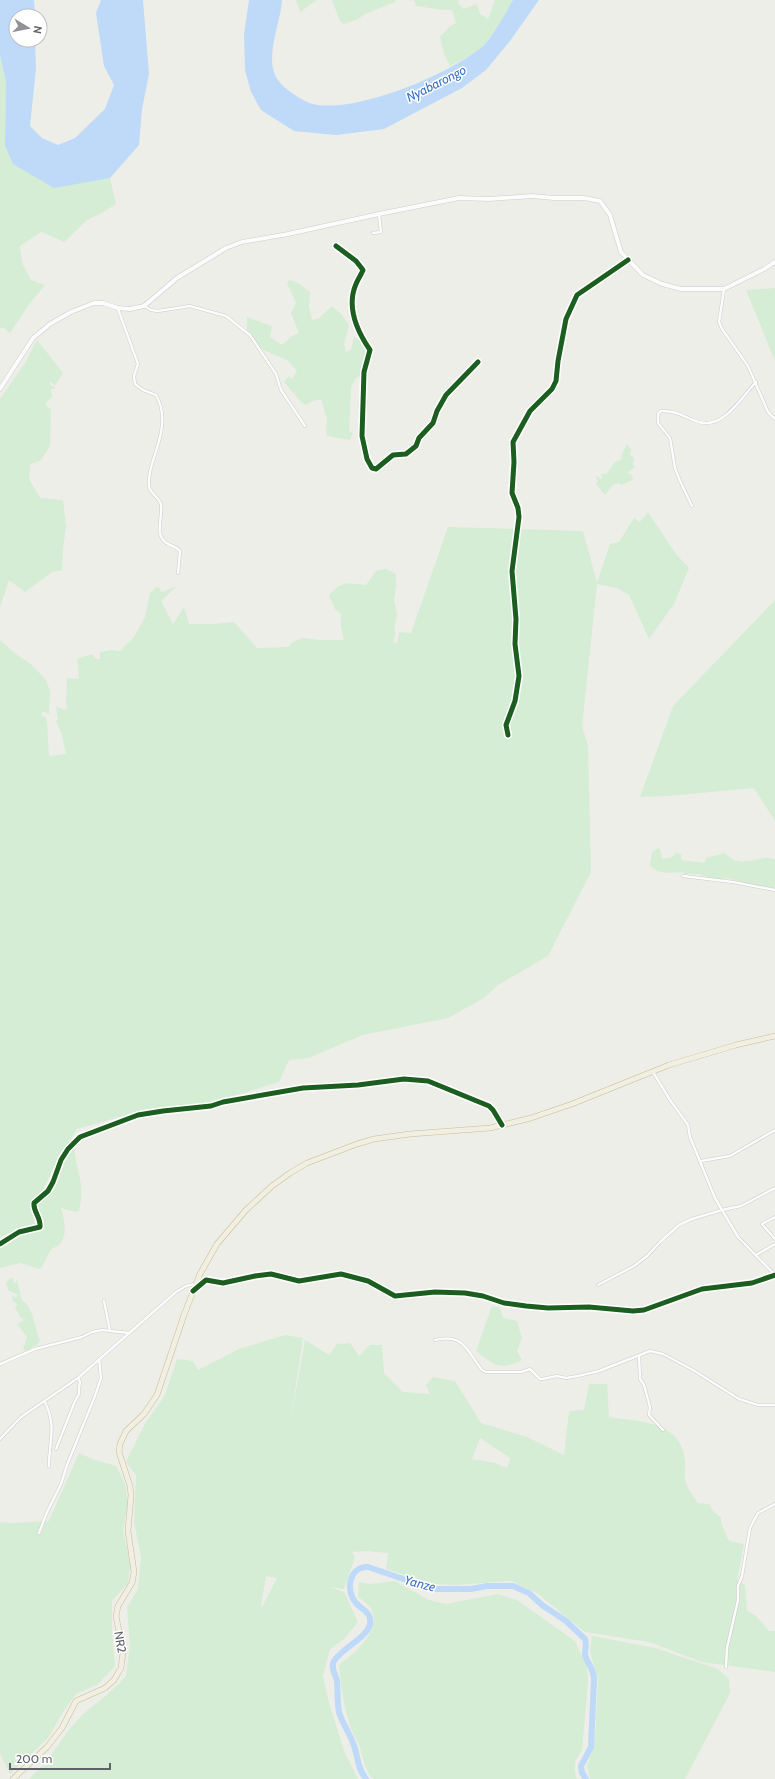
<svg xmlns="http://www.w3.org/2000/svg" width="775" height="1779" font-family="Cabin,sans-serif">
	<rect width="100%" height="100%" fill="#eeeee9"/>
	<g fill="#d5ecd5" fill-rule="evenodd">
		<path d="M296,0H317L300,12Z"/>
		<path d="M332,0H396L395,2L365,14L356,20L343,24L340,21Z"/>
		<path d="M409,0H459L458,2L463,9L477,4L480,14L488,19L495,0H513C505,15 496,33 484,45C475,54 461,60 450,66L444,54L440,37L449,27L456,23L452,10H443L416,6L414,0L410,1Z"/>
		<path d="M0,55L6,82L5,145L84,181L110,178L116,204L102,213L87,220L64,242L41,232L20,246L22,263L31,280L45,285L30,303L10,333L3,327L0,329Z"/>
		<path d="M289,280L298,283L310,292L309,307L312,320L318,319L332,306L341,314L349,325L344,345L346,352L351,350L354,337L367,344L368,352L363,375L356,378L351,387L349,431L353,433L350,440L327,436L326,430L327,419L321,399L313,401L306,405L301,402L284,382L289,376L292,379L297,371L287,360L263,350L247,330V317L272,326L270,337L282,345L292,336L299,333L291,313L296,303L287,283Z"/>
		<path d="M775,288V361L746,290Z"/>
		<path d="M37,340L63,373L55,385L50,382V385L55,387L54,389H51V394L53,396L45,403L48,408L51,409L50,446L40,461L30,464L29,479L40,498L63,500L66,527L63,548L62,570L52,572L25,592L9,580L0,607V399L25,363Z"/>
		<path d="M627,444L631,450L630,455L634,458L633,465L635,467L627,473L631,474L633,480L621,485L619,483L613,485L605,495L596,484L598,481L596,477L598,476L600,479H602L601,474H606L615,462L622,459L621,456Z"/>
		<path d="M648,512L676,554L689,568L674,604L649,639L629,595L617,588L597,584L582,727L588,745L591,872L548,956L498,985L484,998L448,1018L363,1035L308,1058L289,1060L279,1082L201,1106L147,1109L77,1129L56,1163L43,1190L30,1204L35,1226L27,1227L0,1237V640L17,655L31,664L46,680L50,691L49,714L43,711L41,715L46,718L47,722L49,756L66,754L62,735L56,721L58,720L56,706L64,710L68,708L66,704L67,678L79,679L77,659L92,654L96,659H100V652L111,650L120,651L134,637L145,617L150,593L155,588L158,587L162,592L177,586L161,601L173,624L184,607L189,624H213L234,622L257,648L288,647L293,642L302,638L320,640H344L341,627V614L335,609L329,596C342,579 347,584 366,585L376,571L386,569L396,574V585L394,600L397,614L394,630L396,633L393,642L397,643L399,632L411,633L448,527L583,531L597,583L610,544L619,542L634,518L640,522Z"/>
		<path d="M775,600V821L754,788L668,796L640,797L673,706Z"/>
		<path d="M658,848L661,851L662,859L672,857L676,853L681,854V860L705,863L706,858L725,853C741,871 757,854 775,859V888H765L727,878L715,880L699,874H684L683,872C672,873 657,875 650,865L652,852Z"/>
		<path d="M74,1146C76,1172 86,1184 79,1211L75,1212L61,1208C64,1219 69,1235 59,1245C57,1247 53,1247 51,1250C46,1256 46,1263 40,1269L20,1263L0,1268V1246L19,1235L42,1231C45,1219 37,1217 37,1207C36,1200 47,1196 51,1191C62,1178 60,1162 74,1146Z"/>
		<path d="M13,1278L15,1284L17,1280L22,1301L26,1303C29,1308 32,1313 33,1318C36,1324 36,1333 40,1340L38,1344L27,1351L23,1350L27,1337L17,1324L24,1320L19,1316L18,1312L15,1309L17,1304L13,1301L12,1298L13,1296L16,1298L18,1295L7,1290H8L6,1281L8,1282L9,1279Z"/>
		<path d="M492,1306L500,1308L503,1318L517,1321L522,1338L517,1351L522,1360C500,1371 494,1365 476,1351Z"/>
		<path d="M285,1335L303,1338L290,1424L305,1340L329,1355L337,1344L350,1343L359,1356L370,1345H382L384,1373L403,1392L430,1394L426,1385L433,1377L455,1381L481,1423L527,1437L564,1455L569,1411L584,1410L589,1384H607L609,1417C640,1422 681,1421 685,1460C686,1466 684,1473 685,1479C686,1487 693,1496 698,1503L709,1504L713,1511L721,1518V1523L729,1541L744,1544L737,1580L745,1585L747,1611L755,1615L769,1631H775V1672L702,1662L649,1642L585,1632L537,1593L511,1581L455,1585L435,1584L386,1569L388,1553L367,1551L352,1552L355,1557L344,1589L329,1587L344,1592L358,1622L344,1639L330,1649L323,1676L328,1699L344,1751L358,1779H29L49,1758L67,1732L82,1715L108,1694L126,1676L130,1645L127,1607L138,1589L141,1557L134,1522L136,1475L126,1462L146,1422L165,1395L177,1359L193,1361L198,1370L239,1349ZM480,1438L510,1458L507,1468L495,1463L472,1459ZM266,1576L277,1578L262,1607L261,1606Z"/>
		<path d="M79,1453L92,1459L116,1466L125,1484L128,1503L123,1530L130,1565L128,1583L112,1601V1632L115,1666L97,1685L76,1694L63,1712L48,1738L10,1774L0,1754V1522L10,1523L49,1521Z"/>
		<path d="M395,1581L429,1600L446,1604L498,1594L517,1600L575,1641L587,1667L588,1682L582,1750L575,1762V1773L577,1779H373C365,1771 363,1758 360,1748C358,1741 354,1735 351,1729C344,1708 341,1686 339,1665C355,1653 384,1629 370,1607C367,1603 362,1600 358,1597L359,1582L370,1584Z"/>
		<path d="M592,1636L655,1648L718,1669L729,1679L730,1693L685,1779H590L587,1766L593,1748L595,1737L598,1679L590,1652Z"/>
	</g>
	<g fill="#bedaf8">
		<path d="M0,0H34L35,16H16V40H35L36,68L30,126L42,138L58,145L75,138L105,109L114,85L104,66L96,13L101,0H143L149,74L142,109L139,145L110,178L54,188L13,164L5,145L6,82L0,55Z"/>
		<path d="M249,0H282C281,23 263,59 278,80C284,89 304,102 313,104C356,114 450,74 483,46C493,37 506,12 513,0H539L510,41L486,70L462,88L384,129L336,135L294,131L261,110L251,92L245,70L244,34Z"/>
	</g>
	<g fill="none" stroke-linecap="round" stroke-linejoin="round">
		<path stroke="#bedaf8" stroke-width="6" d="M366,1779C357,1768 358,1755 353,1743C349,1732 342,1723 339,1712C337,1702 338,1691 337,1681C336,1675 330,1668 334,1661C342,1648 367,1638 370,1624C372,1612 362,1610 356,1603C345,1591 349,1566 368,1567L433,1589H471L487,1586H513L529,1593L542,1605L566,1621L585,1639C587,1644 585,1649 585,1655C587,1663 594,1669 594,1679L591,1747L581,1766L582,1773L586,1779"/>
		<g stroke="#cbcbca" stroke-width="3.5">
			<g id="street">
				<path d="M373,233L381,232L379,214"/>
				<path d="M336,246L356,261L363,270C361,275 358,279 356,284C346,307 357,331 370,350L364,372L362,436L367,459L372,468L376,469L393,455L406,454L416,446L419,438L433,423L437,411L446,395L478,362"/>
				<path d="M724,289L719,322L722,329L748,366L768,412L775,419"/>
				<path d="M144,306L151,310L158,311L190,306L226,316L250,335L276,374L281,390L305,426"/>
				<path d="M118,309L138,364L134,376L135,384L143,390L156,395C169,418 159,441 152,464C150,471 148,478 149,486C150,493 158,497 161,504C163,515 155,532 164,541C168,546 175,545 180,551L178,573"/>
				<path d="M692,506L680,481L675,468L670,438L658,423V414L661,411C673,410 683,416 693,420C722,433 739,400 756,382"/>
				<path d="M508,735L506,725L515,701L519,676L515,644L516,619L512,571L519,517L518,508L512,493L514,462L513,442L530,411L552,389L556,381L558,361L566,319L577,295L628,260"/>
				<path d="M683,876L733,882L775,890"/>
				<path d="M653,1072L670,1100L688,1125L690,1137L715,1198L738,1237L775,1275"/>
				<path d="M701,1161L730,1156L775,1130"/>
				<path d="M775,1217L762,1224L775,1239"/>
				<path d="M0,1244L19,1232L40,1227C41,1217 33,1212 34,1203L48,1191L53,1182L61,1160L68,1149L80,1137L138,1115L163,1111L211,1106L223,1102L303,1088L358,1085L404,1079L428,1081L489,1106L493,1110L502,1125"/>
				<path d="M756,1255L775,1244"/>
				<path d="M598,1285L634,1266L647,1256L660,1242L679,1225L692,1219L722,1210L741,1206L775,1188"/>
				<path d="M195,1289L206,1280L223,1283L255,1276L271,1274L299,1281L341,1274L368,1281L395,1296L435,1292L465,1293L483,1296L504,1303L526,1306L548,1308L589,1307L633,1311L644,1310L702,1289L752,1283L775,1275"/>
				<path d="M104,1301L110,1331"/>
				<path d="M435,1340C464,1333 467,1351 482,1370L486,1372H521L530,1369L540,1379H542L557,1376L566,1378L578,1376L599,1371L650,1351L663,1354L693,1370L739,1399L758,1405H775"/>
				<path d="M639,1355L640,1379L644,1385L650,1407L649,1415L663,1430"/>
				<path d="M0,1364L35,1349L82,1337L92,1332L102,1330L129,1333"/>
				<path d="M45,1402C57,1428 49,1440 49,1466"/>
				<path d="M0,1439L21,1417L78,1378L176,1292L186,1286L195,1284"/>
				<path d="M56,1449L75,1401L79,1394V1388L80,1382L78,1378"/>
				<path d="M39,1533L47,1512L61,1484L67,1465L95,1396L101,1378L99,1359"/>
				<path d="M726,1667L727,1648L738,1600V1586L742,1576L750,1528L758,1513L775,1504"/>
			</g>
		</g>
		<g stroke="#cbcccb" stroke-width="5">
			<path id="secondary" d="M0,389L33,338L50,324L71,312L94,303H103L118,308L130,309L144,306L177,278L226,248L242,242L288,234L379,214L459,198L489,199L533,196L554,198H584L600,201L610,215L621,252L643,275L662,284L681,289H724L764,269L775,262"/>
		</g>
		<g stroke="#c7bd95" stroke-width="6">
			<path id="highway" d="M13,1779L47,1747L62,1728L76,1701L105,1688L114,1680L121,1668L123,1652L116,1616L118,1606L132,1583L134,1572L128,1531L131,1495L130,1486L119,1452L120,1444L126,1431L144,1414L157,1395L184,1315L200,1274L217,1244L246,1210L272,1186L290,1173L307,1163L357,1144L374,1139L410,1134L490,1128L531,1118L572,1104L669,1065L736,1045L775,1036"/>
		</g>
		<use href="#street" stroke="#fcfcfc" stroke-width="2.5"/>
		<use href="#secondary" stroke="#fcfcfc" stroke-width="4"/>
		<use href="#highway" stroke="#f1eee2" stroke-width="5"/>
		<g stroke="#fff" stroke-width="8">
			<g id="cycleway">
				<path d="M336,246L356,261L363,270C361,275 358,279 356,284C346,307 357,331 370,350L364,372L362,436L367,459L372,468L376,469L393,455L406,454L416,446L419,438L433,423L437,411L446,395L478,362"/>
				<path d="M508,735L506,725L515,701L519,676L515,644L516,619L512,571L519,517L518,508L512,493L514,462L513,442L530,411L552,389L556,381L558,361L566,319L577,295L628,260"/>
				<path d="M0,1244L19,1232L40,1227C41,1217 33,1212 34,1203L48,1191L53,1182L61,1160L68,1149L80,1137L138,1115L163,1111L211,1106L223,1102L303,1088L358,1085L404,1079L428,1081L489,1106L493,1110L502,1125"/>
				<path d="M193,1291L206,1280L223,1283L255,1276L271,1274L299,1281L341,1274L368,1281L395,1296L435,1292L465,1293L483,1296L504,1303L526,1306L548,1308L589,1307L633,1311L644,1310L702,1289L752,1283L775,1275"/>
			</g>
		</g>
		<use href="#cycleway" stroke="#1b5e20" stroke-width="5"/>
	</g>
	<g text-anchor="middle" stroke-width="3" stroke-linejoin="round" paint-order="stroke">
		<g font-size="12" fill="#5e6168" stroke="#fff">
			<text transform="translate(120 1642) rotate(80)" y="4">NR2</text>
		</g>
		<g font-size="13" font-style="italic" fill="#3b72c7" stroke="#fff">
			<text transform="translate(436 83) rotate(-27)" y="5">Nyabarongo</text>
			<text transform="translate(420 1583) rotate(14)" y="5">Yanze</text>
		</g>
	</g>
	<g transform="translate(28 28) rotate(100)"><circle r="19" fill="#ffffff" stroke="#bfc0c3"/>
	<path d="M0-3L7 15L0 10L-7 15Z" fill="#909295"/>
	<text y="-6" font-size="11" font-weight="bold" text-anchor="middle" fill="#5e6168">N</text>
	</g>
	<path d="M10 1763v6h100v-6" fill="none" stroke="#5e6168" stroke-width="2"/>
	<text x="16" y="1763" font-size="12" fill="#5e6168" stroke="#ffffff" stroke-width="3" paint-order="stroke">200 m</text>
</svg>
